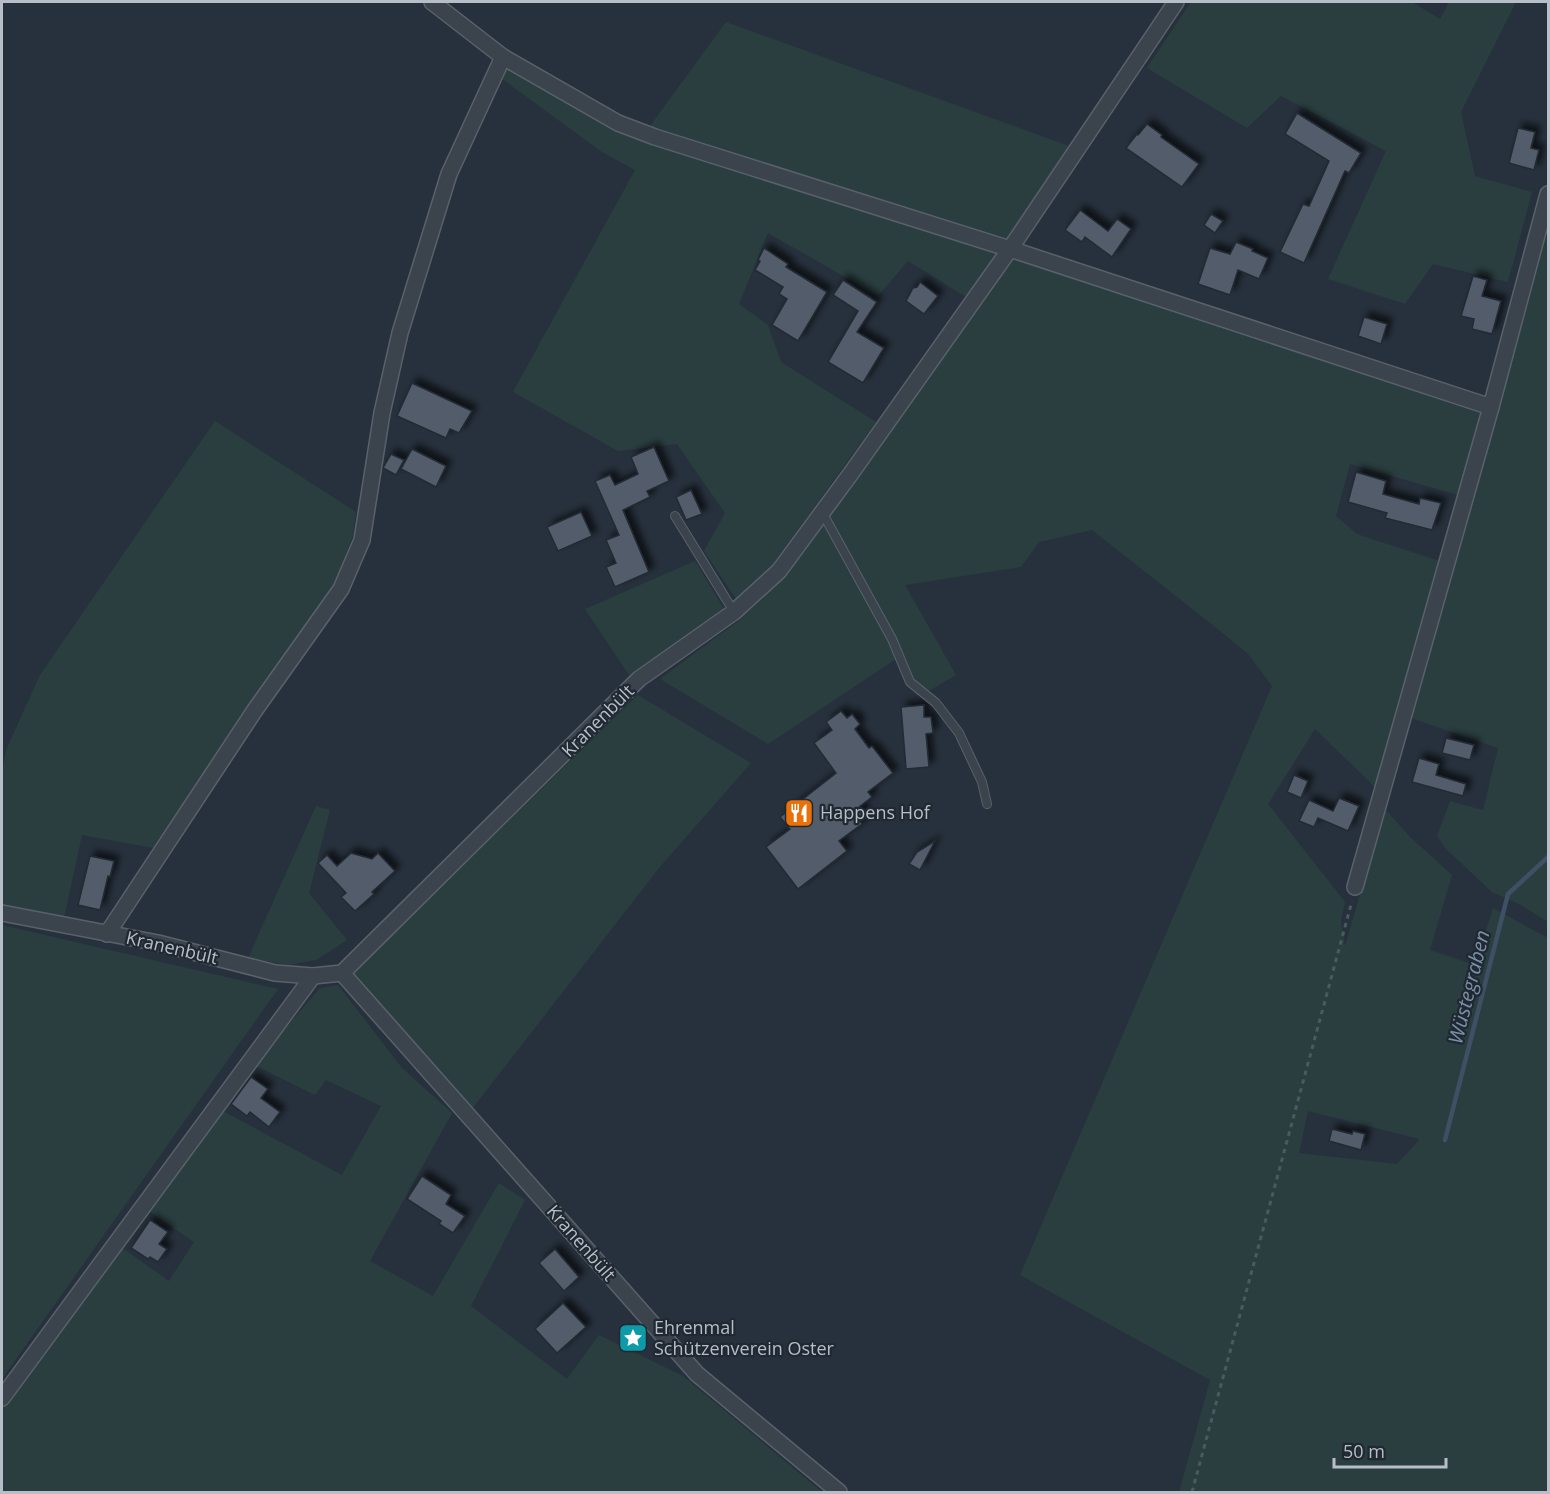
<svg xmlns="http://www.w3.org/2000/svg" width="1550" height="1494" font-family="'Open Sans',sans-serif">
	<defs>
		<filter id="shadow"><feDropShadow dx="5.5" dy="-5.5" stdDeviation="3" flood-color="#0009"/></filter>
	</defs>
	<rect width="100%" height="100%" fill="#27313d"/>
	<g fill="#2a3e3f" fill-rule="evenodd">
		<path d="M1191,2H1412L1440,19L1449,2H1516L1461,112L1475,176L1532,192L1508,282L1433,264L1405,304L1328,279L1386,151L1281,96L1247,128L1147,68Z"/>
		<path d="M726,22L1069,146L1007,240L650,126Z"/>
		<path d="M506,67L638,137L1000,254L966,297L908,261L878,296L768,233L739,304L768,325L781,362L876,422L773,564L736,599L704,551L725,513L677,444L618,451L513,392L635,170L602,152L501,78Z"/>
		<path d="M1548,222V922L1519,904L1492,892L1445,848L1437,836L1450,801L1483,810L1498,748L1411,718Z"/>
		<path d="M1014,259L1483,411L1458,495L1350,464L1336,516L1357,534L1439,561L1375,787L1315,729L1268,804L1345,902L1341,921L1345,946L1385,809L1410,837L1452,875L1430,950L1475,965L1493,908L1548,938V1492H1179L1210,1380L1020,1275L1272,686L1248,654L1219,630L1092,530L1039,542L1021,567L905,585L956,675L922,695L896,659L768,744L660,679L737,622L783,578ZM1308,1111L1419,1139V1140L1397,1164L1299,1153Z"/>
		<path d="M215,421L356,512L353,535L335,584L153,848L82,835L64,918L2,905V773L6,750L40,675Z"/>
		<path d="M695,561L724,609L629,675L585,609Z"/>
		<path d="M638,695L751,763L659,868L472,1109L353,972Z"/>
		<path d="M316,806L330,810L309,893L347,940L316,960L288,965L248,958Z"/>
		<path d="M2,925L278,989L2,1379Z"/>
		<path d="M338,985L402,1068L452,1113L370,1261L433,1296L499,1183L525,1200L471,1306L567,1379L599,1335L683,1376L822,1492H2V1408L53,1332L121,1247L169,1281L194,1242L147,1210L219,1109L342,1175L381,1106L326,1080L315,1095L254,1065L320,988Z"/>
	</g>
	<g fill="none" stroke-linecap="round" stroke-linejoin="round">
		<path stroke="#3f5064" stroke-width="4.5" d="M1445,1140L1508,894L1548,857"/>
	</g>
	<g fill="#535c6a" stroke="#222a34" stroke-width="1.5" filter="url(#shadow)">
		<path d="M1297,113L1361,153L1349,173L1345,171L1304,263L1280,252L1303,204L1309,206L1329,161L1285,134Z"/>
		<path d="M1147,124L1162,135L1161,137L1199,164L1182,187L1126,148L1137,134L1138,135Z"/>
		<path d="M1518,128L1535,132L1531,148L1539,150L1534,170L1509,163Z"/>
		<path d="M1080,210L1108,231L1117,219L1131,229L1112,257L1085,237L1082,242L1065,230Z"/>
		<path d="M1211,214L1223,221L1215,233L1204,225Z"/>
		<path d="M1236,242L1253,249L1252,251L1268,258L1259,279L1238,270L1230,295L1198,284L1210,248L1230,254Z"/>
		<path d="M764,248L788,264L786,267L827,292L798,341L772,325L787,299L779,294L783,287L755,270L760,261L758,260Z"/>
		<path d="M1473,276L1487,280L1482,296L1501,301L1492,334L1472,329L1474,319L1461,316Z"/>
		<path d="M843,280L877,302L857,332L884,348L863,383L828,362L858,311L833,295Z"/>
		<path d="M920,282L938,296L924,314L906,301L913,288L917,287Z"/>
		<path d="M1364,317L1387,324L1381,344L1358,336Z"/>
		<path d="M412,383L472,411L459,433L450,429L446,438L397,416Z"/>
		<path d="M654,447L669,481L647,491L650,497L623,510L649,572L615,587L606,567L616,563L606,540L619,535L595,481L610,475L615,485L638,474L631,457Z"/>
		<path d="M412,449L446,466L436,487L401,469Z"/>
		<path d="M391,454L404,460L396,475L383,468Z"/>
		<path d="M1356,472L1386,481L1383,494L1419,504L1420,498L1441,503L1432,530L1385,518L1387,513L1348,502Z"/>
		<path d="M691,490L702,514L686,520L676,497Z"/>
		<path d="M581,512L592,536L558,551L547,527Z"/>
		<path d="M924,705V717H931L933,733L926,734L929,767L906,769L901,707Z"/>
		<path d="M841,711L847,718L852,714L860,724L855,729L869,748L872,746L893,773L868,792L872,797L859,807L866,815L859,820L862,824L839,841L847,851L798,889L766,847L790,829L780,817L836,773L814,743L832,730L826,722Z"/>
		<path d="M1446,738L1474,745L1470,760L1442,753Z"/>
		<path d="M1419,758L1439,764L1436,775L1466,784L1463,796L1412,782Z"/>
		<path d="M1294,775L1308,781L1301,798L1287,792Z"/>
		<path d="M1339,798L1359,806L1348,831L1318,818L1314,827L1299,821L1309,800L1333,811Z"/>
		<path d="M935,841L920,870L909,864L917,852Z"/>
		<path d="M351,853L372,859L378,853L395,871L372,892L374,894L355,911L341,897L346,893L318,863L327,855L337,866Z"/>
		<path d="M90,856L114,861L110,877L108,876L100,910L78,905Z"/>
		<path d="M251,1077L268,1089L261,1098L280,1112L269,1127L250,1112L247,1116L231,1104Z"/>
		<path d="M1332,1129L1352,1134L1353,1131L1365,1134L1361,1150L1329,1141Z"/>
		<path d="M422,1176L451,1195L446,1204L465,1216L453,1233L439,1224L441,1221L407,1199Z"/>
		<path d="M150,1220L168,1232L159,1244L167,1249L158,1262L150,1257L148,1259L131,1248Z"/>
		<path d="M555,1249L579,1277L564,1291L539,1263Z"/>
		<path d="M563,1303L586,1327L557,1353L535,1329Z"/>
	</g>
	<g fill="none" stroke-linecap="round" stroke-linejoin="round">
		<g stroke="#59616b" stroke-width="10">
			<g id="service">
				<path d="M822,512L892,639L910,682L936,703L959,733L982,782L987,804"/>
				<path d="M675,516L734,612"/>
			</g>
		</g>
		<g stroke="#59616b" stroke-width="18">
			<g id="minor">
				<path d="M432,2L503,57L618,123L655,137L1010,249L1491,407"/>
				<path d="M1355,887L1491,407L1548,194"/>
				<path d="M2,913L158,943L275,973L313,976L342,973L639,679L734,612L779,571L852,472L1010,249L1176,2"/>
				<path d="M107,934L255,710L341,589L362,540L382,413L400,333L449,174L503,57"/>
				<path d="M342,973L697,1374L839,1492"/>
				<path d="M2,1398L313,976"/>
			</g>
		</g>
		<path stroke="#495b5d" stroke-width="3" stroke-dasharray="4.5 4.5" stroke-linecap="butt" d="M1192,1492L1352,901"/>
		<use href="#service" stroke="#3b434d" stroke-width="8"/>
		<use href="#minor" stroke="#3b434d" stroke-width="15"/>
	</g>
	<defs>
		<g id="restaurant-square" transform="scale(1.5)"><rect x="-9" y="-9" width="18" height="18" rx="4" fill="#e8710a" stroke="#202832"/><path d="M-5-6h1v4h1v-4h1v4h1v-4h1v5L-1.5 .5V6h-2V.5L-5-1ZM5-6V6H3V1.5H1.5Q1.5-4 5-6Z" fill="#fff"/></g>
		<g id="sight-square" transform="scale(1.5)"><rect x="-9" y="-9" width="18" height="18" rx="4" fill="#0f9aa8" stroke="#202832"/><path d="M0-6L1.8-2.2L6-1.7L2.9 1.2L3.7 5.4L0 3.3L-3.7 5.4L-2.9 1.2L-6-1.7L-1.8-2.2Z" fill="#fff"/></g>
	</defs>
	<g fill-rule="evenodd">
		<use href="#restaurant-square" x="799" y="813"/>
		<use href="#sight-square" x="633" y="1338"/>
	</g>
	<g text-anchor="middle" stroke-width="4.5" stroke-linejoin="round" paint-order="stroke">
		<g font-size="18" fill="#b7bec8" stroke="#202832">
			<text transform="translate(598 721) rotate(-45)" y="6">Kranenbült</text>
			<text transform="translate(172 948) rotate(13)" y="6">Kranenbült</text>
			<text transform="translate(581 1243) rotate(49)" y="6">Kranenbült</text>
		</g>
		<g font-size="18" fill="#b7bec8" stroke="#202832" text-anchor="start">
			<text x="820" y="819">Happens Hof</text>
			<text x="654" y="1334">Ehrenmal<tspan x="654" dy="21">Schützenverein Oster</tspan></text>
		</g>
		<g font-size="20" font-style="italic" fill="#7b90a8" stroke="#202832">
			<text transform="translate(1469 987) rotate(-76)" y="7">Wüstegraben</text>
		</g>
	</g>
	<rect width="1550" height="1494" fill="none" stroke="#b7bec8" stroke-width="6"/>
	<path d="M1334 1458v9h112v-9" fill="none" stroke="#b7bec8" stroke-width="3"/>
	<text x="1343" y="1458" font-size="18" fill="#b7bec8" stroke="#202832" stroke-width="4.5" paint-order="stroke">50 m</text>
</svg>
